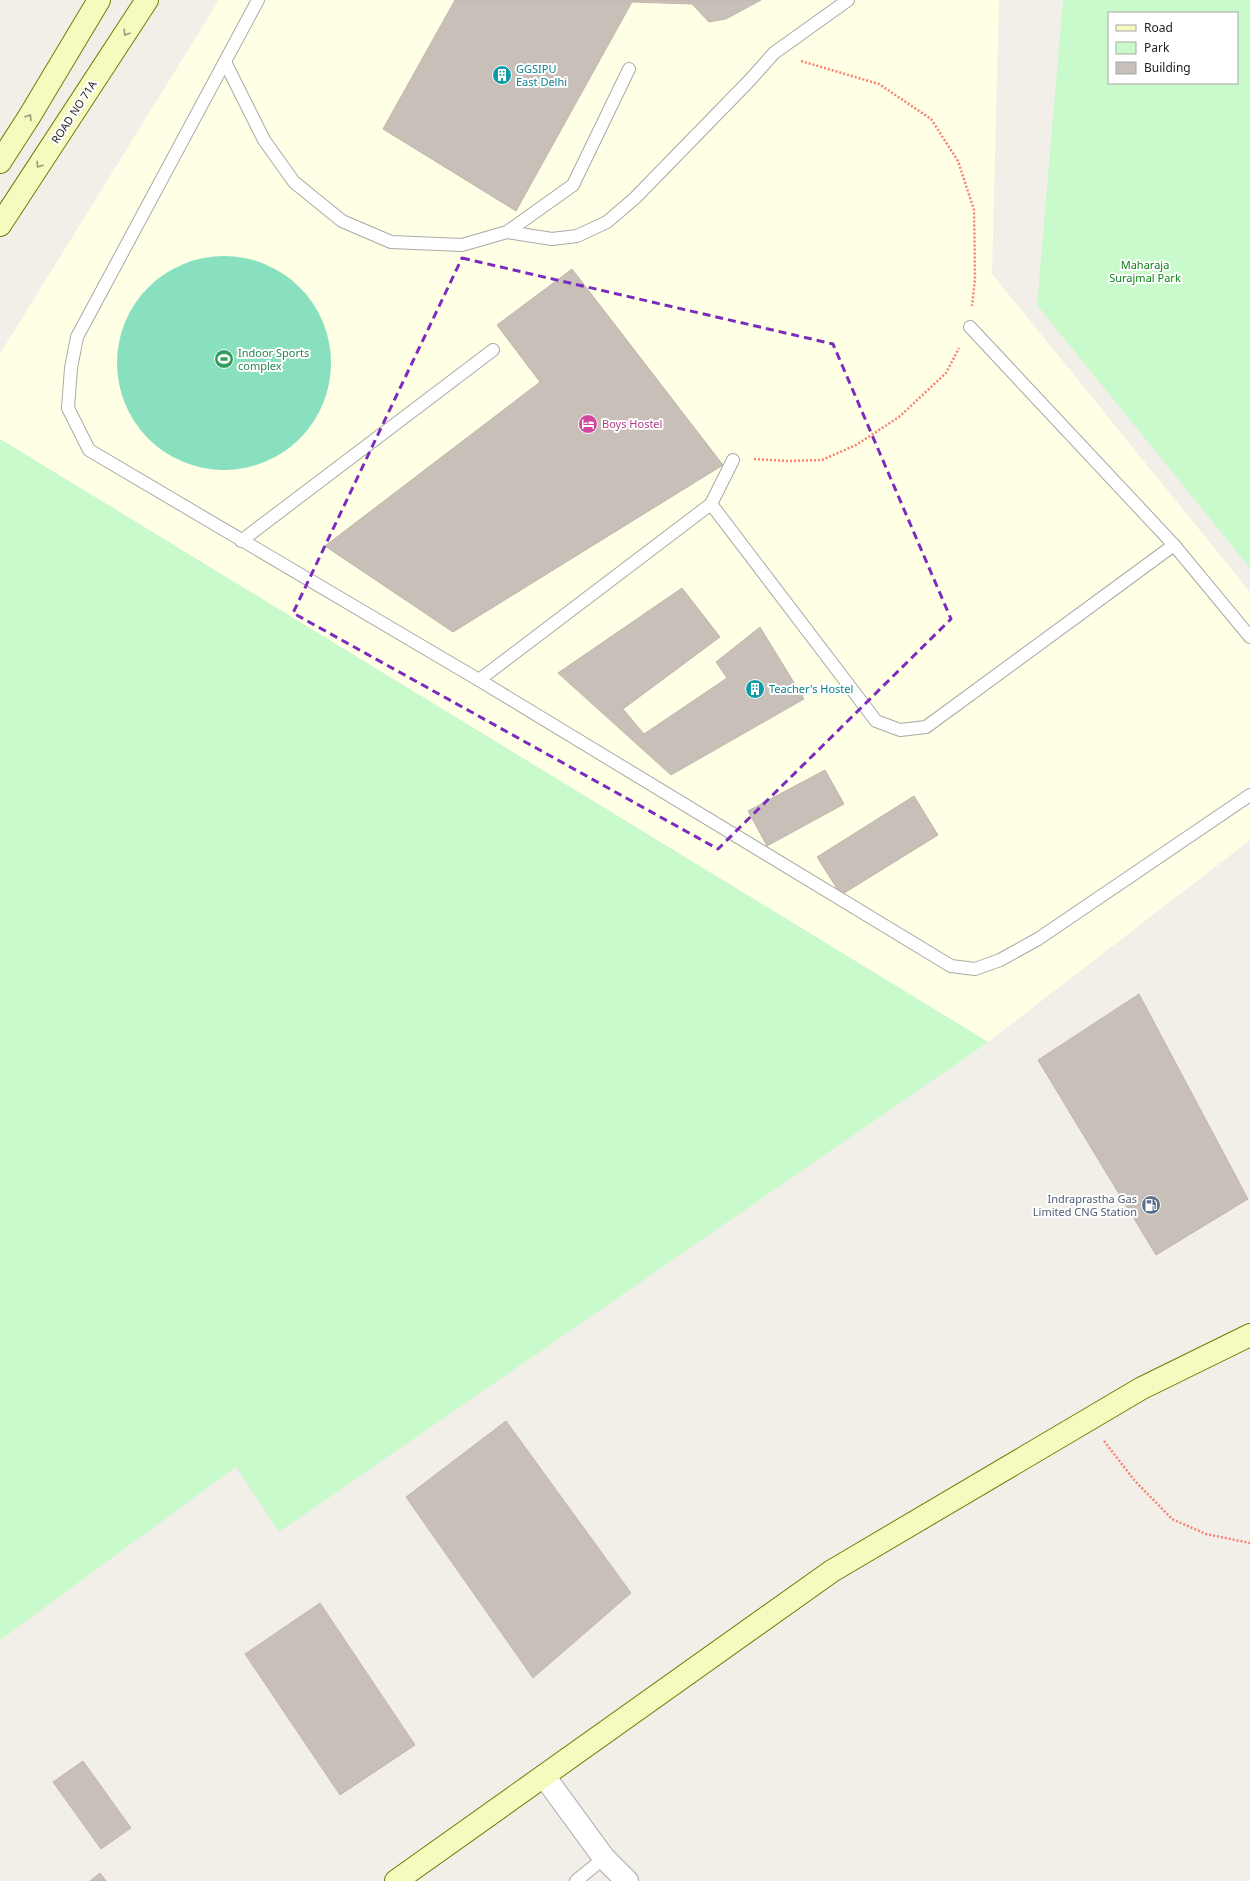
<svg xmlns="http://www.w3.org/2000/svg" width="1250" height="1881" font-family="'Noto Sans',sans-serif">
	<rect width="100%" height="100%" fill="#f2efe9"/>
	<path fill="#ffffe5" d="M219,0H999L992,274L1250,592V840L988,1042L0,439V354Z"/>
	<g fill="#c8facc" fill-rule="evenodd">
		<path d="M1063,0H1250V568L1037,305ZM1109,13H1237V83H1109Z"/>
		<path d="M0,439L988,1042L279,1532L236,1467L0,1640Z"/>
	</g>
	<circle fill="#88e0be" cx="224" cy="363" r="107"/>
	<g fill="#c7bfb8" stroke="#c4b6ab">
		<path d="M455,0H761L726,19L709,22L692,4L632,2L516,211L383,129Z"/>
		<path d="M572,269L723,465L453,632L325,546L540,382L497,325Z"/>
		<path d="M682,588L720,637L623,709L644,734L727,678L716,662L760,627L804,699L671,775L558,673Z"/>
		<path d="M825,770L844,804L767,846L748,811Z"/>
		<path d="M914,796L938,835L841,895L817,857Z"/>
		<path d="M1139,994L1248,1199L1156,1255L1038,1060Z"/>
		<path d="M506,1421L631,1593L533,1678L406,1497Z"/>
		<path d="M320,1603L415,1745L340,1795L245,1654Z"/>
		<path d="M83,1761L131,1828L101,1849L53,1782Z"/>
		<path d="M100,1873L106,1881H90Z"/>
	</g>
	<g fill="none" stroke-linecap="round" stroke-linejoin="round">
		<g stroke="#a9a9a9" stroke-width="14">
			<g id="lane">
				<path d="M258,0L77,337L71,368L68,408L89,450L479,680L951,966L975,969L1000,960L1038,939L1250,795"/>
				<path d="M225,62L264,140L294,182L342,221L391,242L462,245L507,232L573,185L629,69"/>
				<path d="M507,232L552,239L577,236L607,222L635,198L750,80L774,53L848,0"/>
				<path d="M970,327L1174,545L1250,637"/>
				<path d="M711,504L876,721L900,730L926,727L1174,545"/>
				<path d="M241,541L493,350"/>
				<path d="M479,680L711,504L733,460"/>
				<path d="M576,1881L604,1858"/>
			</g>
		</g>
		<g stroke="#a9a9a9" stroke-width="24">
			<path id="street" d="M544,1776L604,1858L627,1881"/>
		</g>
		<g stroke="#707d05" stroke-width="24">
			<g id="secondary">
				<path d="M0,162L29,117L99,0"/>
				<path d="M0,225L147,0"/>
				<path d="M396,1881L832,1571L1142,1388L1250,1335"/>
			</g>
		</g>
		<g stroke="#fa8072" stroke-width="2.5" stroke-dasharray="2 2" stroke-linecap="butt">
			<path d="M801,61L879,84L931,119L958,161L974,210L975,279L972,306"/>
			<path d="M754,459L786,461L822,460L856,445L899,417L946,373L959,348"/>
			<path d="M1104,1441L1135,1481L1172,1519L1206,1534L1250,1543"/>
		</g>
		<use href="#lane" stroke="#fff" stroke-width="12"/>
		<use href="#street" stroke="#fff" stroke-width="22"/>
		<use href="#secondary" stroke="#f7fabf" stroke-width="22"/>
	</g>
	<defs><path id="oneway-chevron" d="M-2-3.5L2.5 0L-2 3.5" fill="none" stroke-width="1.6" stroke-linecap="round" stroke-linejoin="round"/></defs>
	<g stroke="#979978">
		<use href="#oneway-chevron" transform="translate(126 33) rotate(123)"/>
		<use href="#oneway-chevron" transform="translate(29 117) rotate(-58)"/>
		<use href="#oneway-chevron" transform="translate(39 165) rotate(123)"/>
	</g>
	<path fill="none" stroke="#7b2cbf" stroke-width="3" stroke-dasharray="8 5" stroke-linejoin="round" d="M462,258L833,344L951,619L718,849L293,613Z"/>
	<defs>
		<g id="building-disc" transform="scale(1)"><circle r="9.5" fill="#0f9aa8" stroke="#fff"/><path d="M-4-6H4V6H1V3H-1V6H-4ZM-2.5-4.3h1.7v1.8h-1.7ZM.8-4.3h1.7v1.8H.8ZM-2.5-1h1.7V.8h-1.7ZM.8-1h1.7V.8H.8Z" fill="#fff"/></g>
		<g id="stadium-disc" transform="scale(1)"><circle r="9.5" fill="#2e9e5b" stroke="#fff"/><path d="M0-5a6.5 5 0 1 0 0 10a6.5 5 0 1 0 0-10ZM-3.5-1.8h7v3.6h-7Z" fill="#fff"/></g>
		<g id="hotel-disc" transform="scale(1)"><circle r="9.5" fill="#d1479c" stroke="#fff"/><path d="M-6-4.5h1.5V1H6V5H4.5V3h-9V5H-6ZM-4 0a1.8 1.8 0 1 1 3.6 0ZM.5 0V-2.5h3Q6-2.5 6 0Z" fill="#fff"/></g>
		<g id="fuel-disc" transform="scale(1)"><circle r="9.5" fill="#5c6f8a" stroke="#fff"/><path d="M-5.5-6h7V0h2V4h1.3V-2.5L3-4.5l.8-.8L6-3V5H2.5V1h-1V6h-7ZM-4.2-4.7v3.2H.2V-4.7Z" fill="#fff"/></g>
	</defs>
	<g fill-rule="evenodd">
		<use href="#building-disc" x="502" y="75"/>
		<use href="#stadium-disc" x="224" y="359"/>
		<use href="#hotel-disc" x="588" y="424"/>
		<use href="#building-disc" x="755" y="689"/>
		<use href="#fuel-disc" x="1151" y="1205"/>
	</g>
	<g text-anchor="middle" stroke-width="4" stroke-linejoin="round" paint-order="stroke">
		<g font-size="11" fill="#0d838f" stroke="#fff" text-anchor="start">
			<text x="516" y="73">GGSIPU<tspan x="516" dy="13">East Delhi</tspan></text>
			<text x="769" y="693">Teacher's Hostel</text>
		</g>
		<g font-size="11" fill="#222" stroke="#fff">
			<text transform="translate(74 112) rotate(-57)" y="4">ROAD NO 71A</text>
		</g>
		<g font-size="11" fill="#0c8416" stroke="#fff">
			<text x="1145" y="269">Maharaja<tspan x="1145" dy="13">Surajmal Park</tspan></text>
		</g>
		<g font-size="11" fill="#27864d" stroke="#fff" text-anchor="start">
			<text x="238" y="357">Indoor Sports<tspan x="238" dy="13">complex</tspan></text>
		</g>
		<g font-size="11" fill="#b23c85" stroke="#fff" text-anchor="start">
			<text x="602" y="428">Boys Hostel</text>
		</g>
		<g font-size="11" fill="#4e5e75" stroke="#fff" text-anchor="end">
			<text x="1137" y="1203">Indraprastha Gas<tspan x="1137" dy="13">Limited CNG Station</tspan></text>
		</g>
	</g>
	<rect x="1108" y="12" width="130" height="72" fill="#ffffff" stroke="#a7a7a7"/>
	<rect x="1116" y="25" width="20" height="6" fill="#f7fabf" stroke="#a7a7a7"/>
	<text x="1144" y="32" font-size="12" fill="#222222">Road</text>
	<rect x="1116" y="42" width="20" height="12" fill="#c8facc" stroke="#a7a7a7"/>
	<text x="1144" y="52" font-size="12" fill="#222222">Park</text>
	<rect x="1116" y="62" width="20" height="12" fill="#c7bfb8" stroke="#a7a7a7"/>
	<text x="1144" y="72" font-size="12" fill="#222222">Building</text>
</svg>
